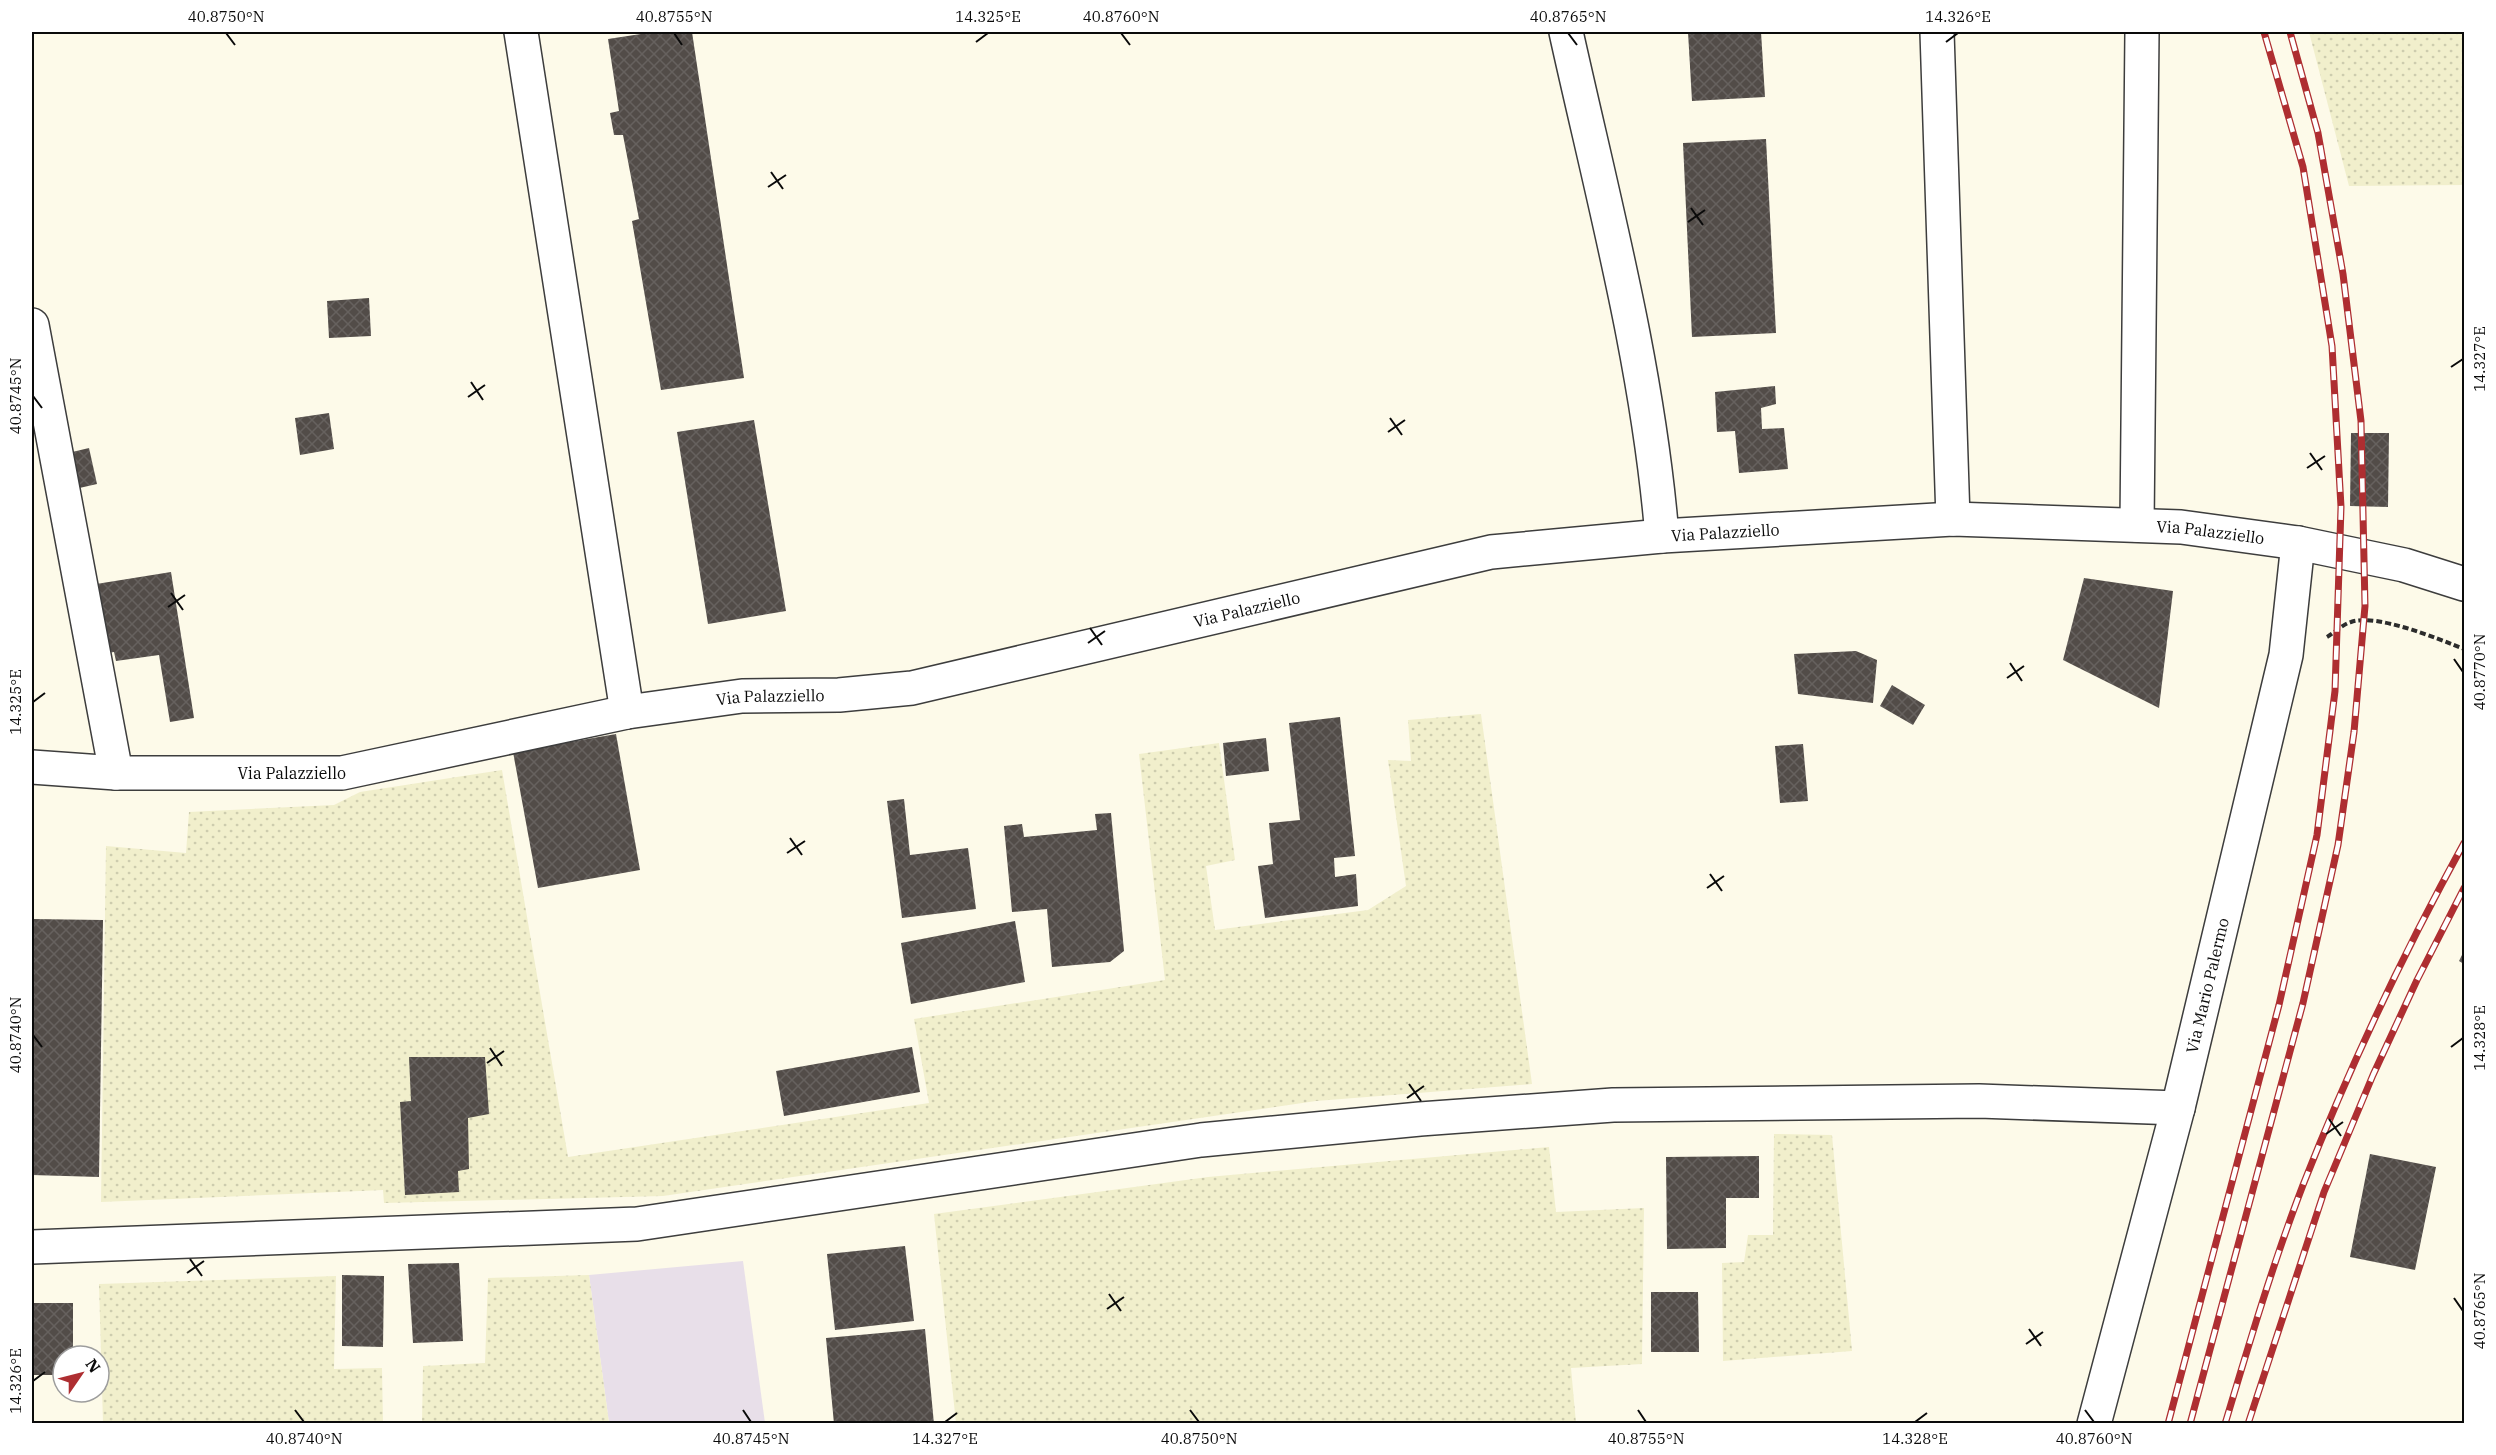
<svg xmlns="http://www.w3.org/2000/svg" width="2496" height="1455" font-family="'IBM Plex Serif',serif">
	<defs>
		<pattern id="farmland-dots" width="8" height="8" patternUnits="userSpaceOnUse" patternTransform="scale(1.5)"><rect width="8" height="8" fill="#f1efcc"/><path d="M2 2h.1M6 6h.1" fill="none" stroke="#cdccae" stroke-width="1.8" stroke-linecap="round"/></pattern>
		<pattern id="building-cross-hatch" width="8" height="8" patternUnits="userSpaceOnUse" patternTransform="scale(1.5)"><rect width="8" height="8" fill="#524c48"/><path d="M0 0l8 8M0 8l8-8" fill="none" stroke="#66615e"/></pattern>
	</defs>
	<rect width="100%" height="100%" fill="#fdfae9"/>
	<path fill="#e8dfe9" d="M743,1261L765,1423H609L589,1275Z"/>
	<g fill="url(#farmland-dots)">
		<path d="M2309,32H2464V185L2349,186Z"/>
		<path d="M1481,714L1532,1084L1316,1101L663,1196L384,1203L383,1190L101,1202L106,846L186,853L189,812L334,805L360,792L502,770L568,1157L929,1103L914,1019L1165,980L1139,754L1219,743L1235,860L1206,866L1215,930L1368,910L1406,886L1388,760L1411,761L1408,720Z"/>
		<path d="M1774,1134L1832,1135L1852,1351L1723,1361L1722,1263L1744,1262L1748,1235H1773Z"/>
		<path d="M1549,1147L1556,1212L1644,1208L1642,1364L1571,1368L1576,1423H956L934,1214L1208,1177Z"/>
		<path d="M589,1275L609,1423H422L423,1366L485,1363L488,1278Z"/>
		<path d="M336,1276L334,1369L382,1368L383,1423H103L99,1284Z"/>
	</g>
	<g fill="url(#building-cross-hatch)">
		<path d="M654,32H692L744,378L661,390L632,221L639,219L623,135H614L610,113L619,111L608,39Z"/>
		<path d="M1688,32H1761L1765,97L1692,101Z"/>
		<path d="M1766,139L1776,333L1692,337L1683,143Z"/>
		<path d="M369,298L371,336L329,338L327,301Z"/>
		<path d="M1775,386L1776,404L1761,408L1762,429L1784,428L1788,469L1739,473L1735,431L1717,432L1715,392Z"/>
		<path d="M329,413L334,449L300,455L295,418Z"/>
		<path d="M754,420L786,611L708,624L677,432Z"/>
		<path d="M2351,433H2389L2388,507L2350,506Z"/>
		<path d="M89,448L97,484L75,489L68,453Z"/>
		<path d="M171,572L194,718L170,722L159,655L116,661L114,652L101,654L90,585Z"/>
		<path d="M2084,578L2173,591L2159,708L2063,660Z"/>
		<path d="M1856,651L1877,660L1873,703L1798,694L1794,654Z"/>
		<path d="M1892,685L1925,705L1913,725L1880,706Z"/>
		<path d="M1340,717L1355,856L1334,858L1335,877L1356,874L1358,906L1265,918L1258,866L1273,864L1269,823L1300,820L1289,723Z"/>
		<path d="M616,734L640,870L538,888L513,752Z"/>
		<path d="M1266,738L1269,771L1226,776L1223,743Z"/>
		<path d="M1803,744L1808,801L1780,803L1775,746Z"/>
		<path d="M904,799L910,855L968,848L976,909L902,918L887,801Z"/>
		<path d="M1111,813L1124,951L1110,962L1052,967L1047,909L1012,912L1004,826L1022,824L1024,837L1097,830L1095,814Z"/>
		<path d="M32,919L103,920L99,1177L32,1175Z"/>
		<path d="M1015,921L1025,982L911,1004L901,943Z"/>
		<path d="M2464,951V964L2459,961Z"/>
		<path d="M912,1047L920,1092L784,1116L776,1071Z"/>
		<path d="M409,1057H485L489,1114L468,1118L469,1169L458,1171L459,1192L405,1195L400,1102L411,1101Z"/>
		<path d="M2370,1154L2436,1167L2415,1270L2350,1257Z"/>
		<path d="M1759,1156V1198H1726V1248L1667,1249L1666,1157Z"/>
		<path d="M905,1246L914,1321L835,1330L827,1254Z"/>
		<path d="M459,1263L463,1341L413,1343L408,1264Z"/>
		<path d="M342,1275L384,1276L383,1347L342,1346Z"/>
		<path d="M1651,1292H1698L1699,1352H1651Z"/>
		<path d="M32,1303H73V1356H63V1375H32Z"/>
		<path d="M925,1329L934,1424H834L826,1338Z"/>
	</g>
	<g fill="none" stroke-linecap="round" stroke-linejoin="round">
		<g stroke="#3d3d3d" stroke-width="36">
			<g id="minor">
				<path d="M521,32L627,712"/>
				<path d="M1566,32C1603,199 1648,365 1662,536"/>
				<path d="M1937,32L1953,519"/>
				<path d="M32,325L116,773"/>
				<path d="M2137,525L2142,32"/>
				<path id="s1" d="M32,767L116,773H342L627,712L742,696L839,695L912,688L1491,552L1662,536L1953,519L2181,527L2298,543L2404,565L2464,584"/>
				<path d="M32,1247L637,1224L1201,1140L1420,1119L1613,1105L1979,1101L2178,1108"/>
				<path id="s2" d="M2094,1424L2178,1108L2286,655L2298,543"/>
			</g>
		</g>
		<path stroke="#2c2c2c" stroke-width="4" stroke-dasharray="6 3" stroke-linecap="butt" d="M2327,637C2334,633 2343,624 2351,622C2376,613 2439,639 2464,649"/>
		<use href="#minor" stroke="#fff" stroke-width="33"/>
		<g stroke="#ae2e31" stroke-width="7">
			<g id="rail">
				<path d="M2168,1424L2279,1005L2317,835L2335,691L2341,507L2332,346L2303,167L2264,32"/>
				<path d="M2190,1424L2303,1003L2338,845L2354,732L2365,606L2361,421L2343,274L2318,133L2290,32"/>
				<path d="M2225,1424C2249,1344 2273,1263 2303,1185C2349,1068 2403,954 2464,843"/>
				<path d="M2248,1424L2324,1192L2373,1075L2417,980L2464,888"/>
			</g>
		</g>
		<use href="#rail" stroke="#fff" stroke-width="4.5" stroke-dasharray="14" stroke-linecap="butt"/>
	</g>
	<path fill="none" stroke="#0a0a0a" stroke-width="2" d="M226,33L235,45M674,33L682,45M1121,33L1130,45M1568,33L1577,45M976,42L988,33M1946,42L1958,33M771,172L783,189M768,187L786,175M1691,208L1703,225M1688,222L1705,210M2451,367L2463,359M471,382L483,400M33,396L42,408M468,397L485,385M1390,418L1402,435M1388,432L1405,420M2310,453L2322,470M2307,468L2325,456M171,593L183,610M168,607L185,595M1090,628L1102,645M1088,643L1105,631M2454,659L2463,672M2010,663L2022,681M2007,678L2024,666M33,702L45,693M790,838L802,855M787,853L805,841M1710,874L1722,891M1707,888L1724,876M33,1035L42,1047M2451,1047L2463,1038M490,1048L502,1066M487,1063L504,1051M1409,1084L1421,1101M1407,1098L1424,1086M2329,1119L2341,1136M2326,1134L2343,1122M190,1259L202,1276M187,1273L204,1261M1109,1294L1121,1311M2454,1298L2463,1311M1107,1309L1124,1297M2029,1329L2041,1346M2026,1344L2043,1332M33,1381L45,1372M295,1410L304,1422M743,1410L751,1422M1190,1410L1199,1422M1638,1410L1646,1422M2085,1410L2094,1422M945,1422L957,1413M1915,1422L1927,1413"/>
	<g text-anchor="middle" stroke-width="6" stroke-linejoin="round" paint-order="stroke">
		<g font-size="16" fill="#0a0a0a" stroke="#fff">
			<text dy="6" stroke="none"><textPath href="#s1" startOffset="1718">Via Palazziello</textPath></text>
			<text dy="6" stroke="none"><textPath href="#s1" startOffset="2204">Via Palazziello</textPath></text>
			<text dy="6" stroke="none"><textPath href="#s1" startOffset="1232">Via Palazziello</textPath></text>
			<text dy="6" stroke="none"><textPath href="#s1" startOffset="746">Via Palazziello</textPath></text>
			<text dy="6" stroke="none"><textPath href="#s1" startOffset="260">Via Palazziello</textPath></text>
			<text dy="6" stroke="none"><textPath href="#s2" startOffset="453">Via Mario Palermo</textPath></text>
		</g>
	</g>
	<rect width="2496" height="1455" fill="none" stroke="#ffffff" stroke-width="66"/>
	<g transform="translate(81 1374) rotate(55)"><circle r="28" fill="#ffffff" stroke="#9d9d9d" stroke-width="1.5"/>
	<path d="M0-4.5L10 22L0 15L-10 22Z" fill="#ae2e31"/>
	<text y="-9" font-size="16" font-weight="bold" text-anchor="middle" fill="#0a0a0a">N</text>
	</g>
	<rect x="33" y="33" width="2430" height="1389" fill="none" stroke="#0a0a0a" stroke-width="2"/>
	<g font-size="15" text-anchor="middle" fill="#0a0a0a">
		<text x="226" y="22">40.8750°N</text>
		<text x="674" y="22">40.8755°N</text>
		<text x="988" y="22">14.325°E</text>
		<text x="1121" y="22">40.8760°N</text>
		<text x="1568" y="22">40.8765°N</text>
		<text x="1958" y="22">14.326°E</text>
		<text transform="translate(2480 359) rotate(-90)" y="5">14.327°E</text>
		<text transform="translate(16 396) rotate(-90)" y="5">40.8745°N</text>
		<text transform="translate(2480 672) rotate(-90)" y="5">40.8770°N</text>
		<text transform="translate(16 702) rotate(-90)" y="5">14.325°E</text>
		<text transform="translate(16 1035) rotate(-90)" y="5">40.8740°N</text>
		<text transform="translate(2480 1038) rotate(-90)" y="5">14.328°E</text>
		<text transform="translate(2480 1311) rotate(-90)" y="5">40.8765°N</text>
		<text transform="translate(16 1381) rotate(-90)" y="5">14.326°E</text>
		<text x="304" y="1444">40.8740°N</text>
		<text x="751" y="1444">40.8745°N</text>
		<text x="945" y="1444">14.327°E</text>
		<text x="1199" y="1444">40.8750°N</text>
		<text x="1646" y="1444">40.8755°N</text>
		<text x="1915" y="1444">14.328°E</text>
		<text x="2094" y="1444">40.8760°N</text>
	</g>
</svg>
